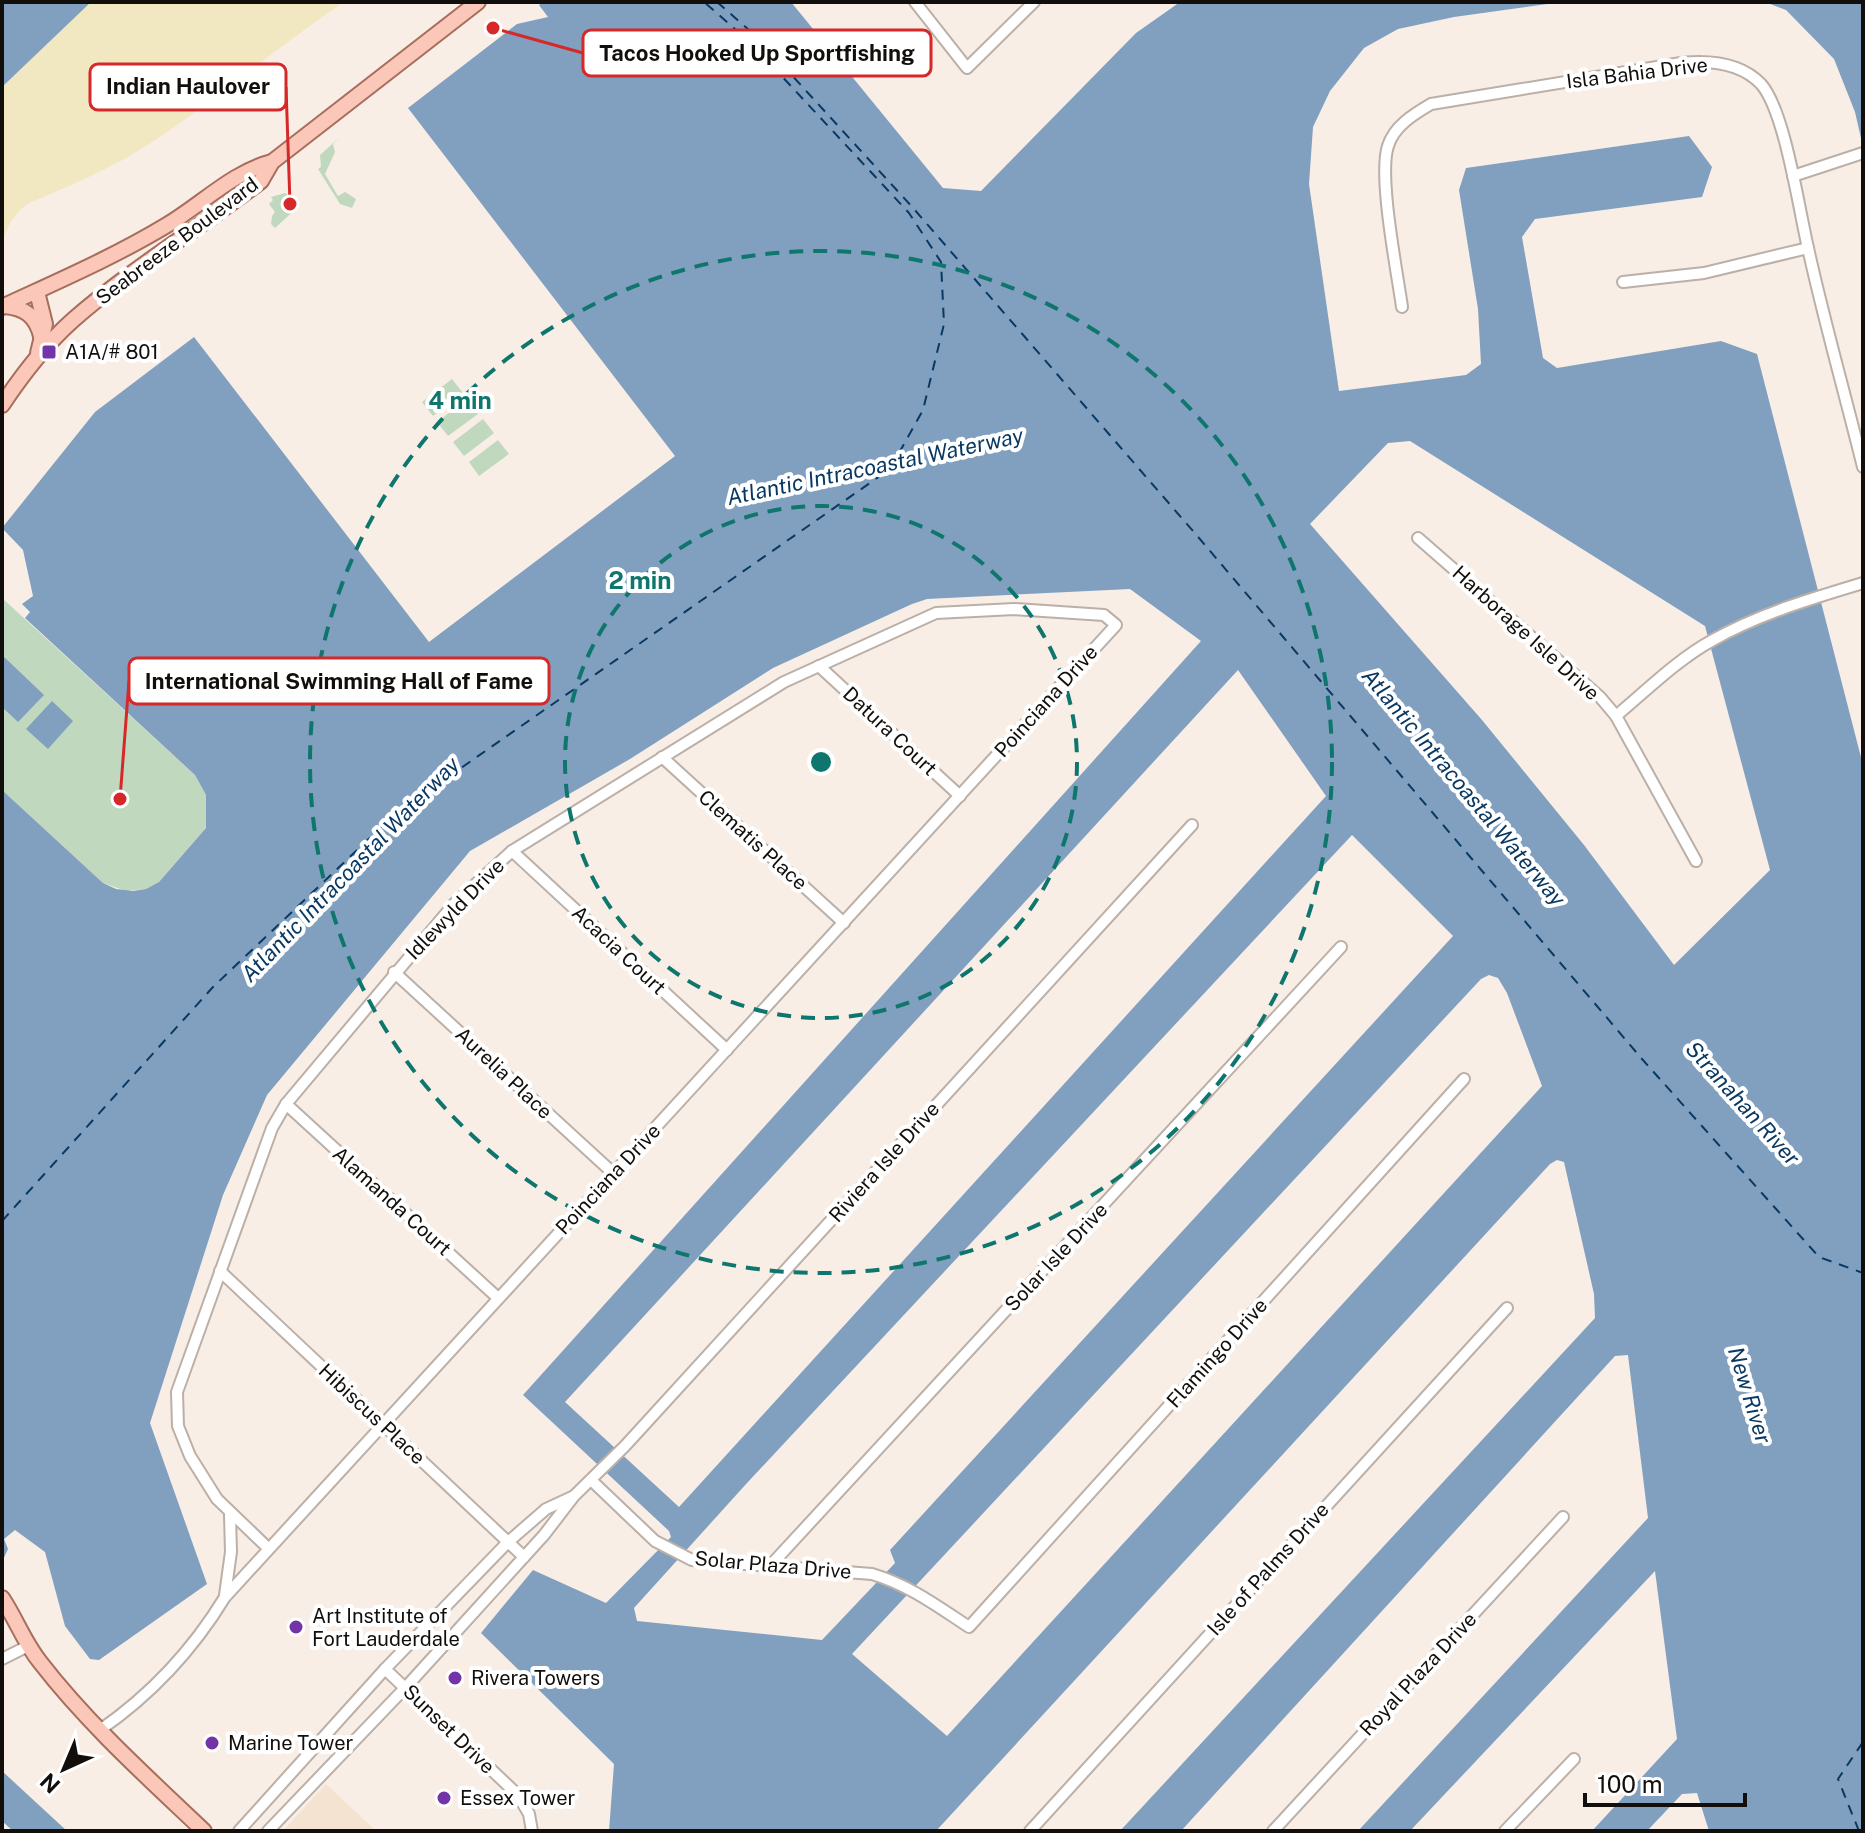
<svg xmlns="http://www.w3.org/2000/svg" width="1865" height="1833" font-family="'Public Sans',sans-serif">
	<rect width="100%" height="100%" fill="#f9eee6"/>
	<path fill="#f5e3d2" d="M326,1784L376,1831H283Z"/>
	<g fill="#c0d9be">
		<path d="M340,137L333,144L335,152L325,174L338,196L345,192L356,199L352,208L340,204L318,169L321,167L320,155Z"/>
		<path d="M285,193L292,197L299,206L275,228L271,224L272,216L275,212L269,204L273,200L271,197Z"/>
		<path d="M452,379L463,393L433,416L422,402Z"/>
		<path d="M467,399L478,414L448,436L437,422Z"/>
		<path d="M483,419L494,433L464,456L453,442Z"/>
		<path d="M498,440L509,454L479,476L469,462Z"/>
		<path d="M2,598L195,775L206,795V828L159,882L146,889L126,891L103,883L2,790Z"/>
	</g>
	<path fill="#f1e7c1" d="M91,2H344C277,47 216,100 149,144C111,169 69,186 27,204C15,213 5,229 2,244V87Z"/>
	<g fill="#819fbf" fill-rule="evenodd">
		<path d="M2,2H91L2,87Z"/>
		<path d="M543,2H791L943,188L981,191L1136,33L1180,2H1562L1454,17L1398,29L1364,48L1330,91L1313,127L1309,184L1339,391L1466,375L1481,364L1478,309L1459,190L1466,168L1689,136L1712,167L1702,197L1535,219L1522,237L1543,358L1557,368L1721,341L1757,354L1863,765V1831H1709L1697,1793L1682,1794L1647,1831H1592L1677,1739L1655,1571L1410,1831H1358L1648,1518L1628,1355L1615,1356L1181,1831H1120L1595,1318L1594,1294L1564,1162L1557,1160L1550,1164L936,1831H609L614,1764L481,1633L533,1570L606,1603L671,1537L669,1531L523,1395L1201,641L1130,589L927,599L912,604L773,668L630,759L470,851L267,1095L223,1195L150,1423L207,1584L99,1660L90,1659L65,1626L45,1552L15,1530L4,1539L8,1549L2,1562V790L103,883L116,889L133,891L146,889L159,882L206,828V795L195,775L25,618L30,612L22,604L33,596L23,550L2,528L95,412L194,337L429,642L675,456L408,108L517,24L548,17L539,5ZM1410,441L1705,626L1770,870L1674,965L1584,845L1482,720L1310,524L1388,443ZM1238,670L1326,796L679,1507L565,1402ZM1352,835L1453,936L890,1550L895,1563L822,1640L637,1621L634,1608L747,1483ZM1489,975L1498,978L1507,993L1542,1086L947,1736L852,1654L1481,979Z"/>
		<path d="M1765,2H1863V147L1855,112L1834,59L1786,10Z"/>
		<path d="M2,655L44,695L18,722L2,707Z"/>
		<path d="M52,701L73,721L48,749L26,729Z"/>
		<path d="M2,1771L67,1831H13L2,1821Z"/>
	</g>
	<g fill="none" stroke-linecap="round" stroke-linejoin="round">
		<g stroke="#093963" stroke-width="2" stroke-dasharray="10 8" stroke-linecap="butt">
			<path d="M717,2L756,36L914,209L1199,538L1642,1059L1819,1257L1863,1273"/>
			<path d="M2,1221L213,987L395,814L890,469L923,410L944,324L941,262L909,213L750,42L704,2"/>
			<path d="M1859,1831L1838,1779L1863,1742"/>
		</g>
		<g stroke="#bbb0a8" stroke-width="14">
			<g id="minor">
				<path d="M915,2L967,68L1034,2"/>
				<path d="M1793,176L1863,153"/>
				<path d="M1623,282L1704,273L1808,248"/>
				<path d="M1402,307C1397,271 1378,176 1388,146C1394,126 1414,114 1431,104L1681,63C1709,60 1740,62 1761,84C1785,111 1799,210 1808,248C1824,321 1845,394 1863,467"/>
				<path d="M1418,538L1600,697L1616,716L1696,861"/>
				<path d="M819,666L960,796"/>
				<path d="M1616,716C1647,690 1678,659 1713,640C1759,614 1813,598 1863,583"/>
				<path d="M662,757L844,923"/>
				<path d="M512,851L727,1050"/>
				<path d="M394,972L613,1173"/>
				<path d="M286,1104L498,1298"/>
				<path d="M220,1271L524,1557"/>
				<path d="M591,1480L655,1541L692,1560L872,1574C909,1585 937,1606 969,1627L1464,1079"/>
				<path d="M770,1566L1341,947"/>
				<path d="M225,1595L231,1552L230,1515"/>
				<path d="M2,1659L28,1646"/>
				<path d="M385,1669L518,1795L529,1814L532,1831"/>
				<path d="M100,1730C152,1694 192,1651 225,1597L1116,625L1104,615L1014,609L936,613L784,682L512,851L454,904L286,1104L272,1128L177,1392L178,1426L190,1456L217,1499L269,1549"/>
				<path d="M239,1831L385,1669L508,1542L546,1509L572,1497"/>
				<path d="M268,1831L406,1687L544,1535L574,1496L625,1446L1192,825"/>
				<path d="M1030,1831L1507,1308"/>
				<path d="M1273,1831L1563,1517"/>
				<path d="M1505,1831L1574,1759"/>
			</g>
		</g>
		<g stroke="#a76e5d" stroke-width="18">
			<g id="major">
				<path d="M37,292L45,324L38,353"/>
				<path d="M5,306C25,308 36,316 41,336"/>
				<path d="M2,307C58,281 114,257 167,225C202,204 233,172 272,162"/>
				<path d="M2,405C22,375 46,344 73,320C131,269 200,228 261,181L272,162L478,2"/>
				<path d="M2,1598C16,1619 24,1642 40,1662C88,1724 147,1777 204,1831"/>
			</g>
		</g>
		<use href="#minor" stroke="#fff" stroke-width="10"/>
		<use href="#major" stroke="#fbc7b8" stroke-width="14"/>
	</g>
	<g fill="none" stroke="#0f766e" stroke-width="4" stroke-dasharray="14 10">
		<circle cx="821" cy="762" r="256"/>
		<circle cx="821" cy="762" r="511"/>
	</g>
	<g fill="#7334a9" stroke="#fff" stroke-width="3">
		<rect x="41" y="344" width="16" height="16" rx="4"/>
		<circle cx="296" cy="1627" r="8"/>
		<circle cx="455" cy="1678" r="8"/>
		<circle cx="212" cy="1743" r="8"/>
		<circle cx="444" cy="1798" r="8"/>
	</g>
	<g text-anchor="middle" stroke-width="8" stroke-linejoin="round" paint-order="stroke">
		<g font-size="20" fill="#110e0b" stroke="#fff">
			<text transform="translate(1637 73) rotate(-7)" y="7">Isla Bahia Drive</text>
			<text transform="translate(177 241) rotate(-37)" y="7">Seabreeze Boulevard</text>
			<text transform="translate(1526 633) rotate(42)" y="7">Harborage Isle Drive</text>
			<text transform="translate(1046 701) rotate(-48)" y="7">Poinciana Drive</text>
			<text transform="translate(890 731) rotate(43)" y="7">Datura Court</text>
			<text transform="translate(753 840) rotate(42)" y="7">Clematis Place</text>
			<text transform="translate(455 909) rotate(-46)" y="7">Idlewyld Drive</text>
			<text transform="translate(619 950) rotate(43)" y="7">Acacia Court</text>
			<text transform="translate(504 1073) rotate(43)" y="7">Aurelia Place</text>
			<text transform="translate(884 1162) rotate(-48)" y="7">Riviera Isle Drive</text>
			<text transform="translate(608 1179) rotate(-47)" y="7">Poinciana Drive</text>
			<text transform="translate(392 1201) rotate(42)" y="7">Alamanda Court</text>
			<text transform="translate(1056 1257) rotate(-47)" y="7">Solar Isle Drive</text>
			<text transform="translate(1217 1353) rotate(-48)" y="7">Flamingo Drive</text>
			<text transform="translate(372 1414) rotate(43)" y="7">Hibiscus Place</text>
			<text transform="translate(773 1565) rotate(5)" y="7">Solar Plaza Drive</text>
			<text transform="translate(1268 1569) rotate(-48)" y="7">Isle of Palms Drive</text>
			<text transform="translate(1418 1674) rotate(-47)" y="7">Royal Plaza Drive</text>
			<text transform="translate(449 1729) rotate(44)" y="7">Sunset Drive</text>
		</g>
		<g font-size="20" fill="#110e0b" stroke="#fff" text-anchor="start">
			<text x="65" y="359">A1A/# 801</text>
			<text x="312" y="1623">Art Institute of<tspan x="312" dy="23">Fort Lauderdale</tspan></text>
			<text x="471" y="1685">Rivera Towers</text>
			<text x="228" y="1750">Marine Tower</text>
			<text x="460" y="1805">Essex Tower</text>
		</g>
		<g font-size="22" font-style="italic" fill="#093963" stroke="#fff">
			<text transform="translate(875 466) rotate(-12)" y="8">Atlantic Intracoastal Waterway</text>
			<text transform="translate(1464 787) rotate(50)" y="8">Atlantic Intracoastal Waterway</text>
			<text transform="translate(350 869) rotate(-46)" y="8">Atlantic Intracoastal Waterway</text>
			<text transform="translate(1743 1103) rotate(48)" y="8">Stranahan River</text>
			<text transform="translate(1750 1395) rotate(73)" y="8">New River</text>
		</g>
	</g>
	<circle cx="821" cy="762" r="12" fill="#0f766e" stroke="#fff" stroke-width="4"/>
	<g font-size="24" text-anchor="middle" font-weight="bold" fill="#0f766e" stroke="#fff" stroke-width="8" stroke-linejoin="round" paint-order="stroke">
		<text x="460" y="409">4 min</text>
		<text x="640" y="589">2 min</text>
	</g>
	<path fill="none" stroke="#d62828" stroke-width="3" d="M493 28L583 53M290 204L286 87M120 799L129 681"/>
	<g fill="#d62828" stroke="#fff" stroke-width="3">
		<circle cx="493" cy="28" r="8"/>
		<circle cx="290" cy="204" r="8"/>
		<circle cx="120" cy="799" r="8"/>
	</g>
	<g fill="#fff" stroke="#d62828" stroke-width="3">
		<rect x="583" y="30" width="348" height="46" rx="8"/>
		<rect x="90" y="64" width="196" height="46" rx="8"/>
		<rect x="129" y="658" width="420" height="46" rx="8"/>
	</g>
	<g font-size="22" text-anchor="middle" font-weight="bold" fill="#110e0b">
		<text x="757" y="61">Tacos Hooked Up Sportfishing</text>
		<text x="188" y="94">Indian Haulover</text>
		<text x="339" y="689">International Swimming Hall of Fame</text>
	</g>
	<rect width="1865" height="1833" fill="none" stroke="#110e0b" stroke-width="8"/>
	<g transform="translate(64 1769) rotate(224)" stroke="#ffffff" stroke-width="6" paint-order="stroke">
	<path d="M0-6L14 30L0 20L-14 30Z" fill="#110e0b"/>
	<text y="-12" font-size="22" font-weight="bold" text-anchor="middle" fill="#110e0b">N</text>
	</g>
	<path d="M1585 1793v12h160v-12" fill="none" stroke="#110e0b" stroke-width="4"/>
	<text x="1597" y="1793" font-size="24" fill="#110e0b" stroke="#ffffff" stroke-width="6" paint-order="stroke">100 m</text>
</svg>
